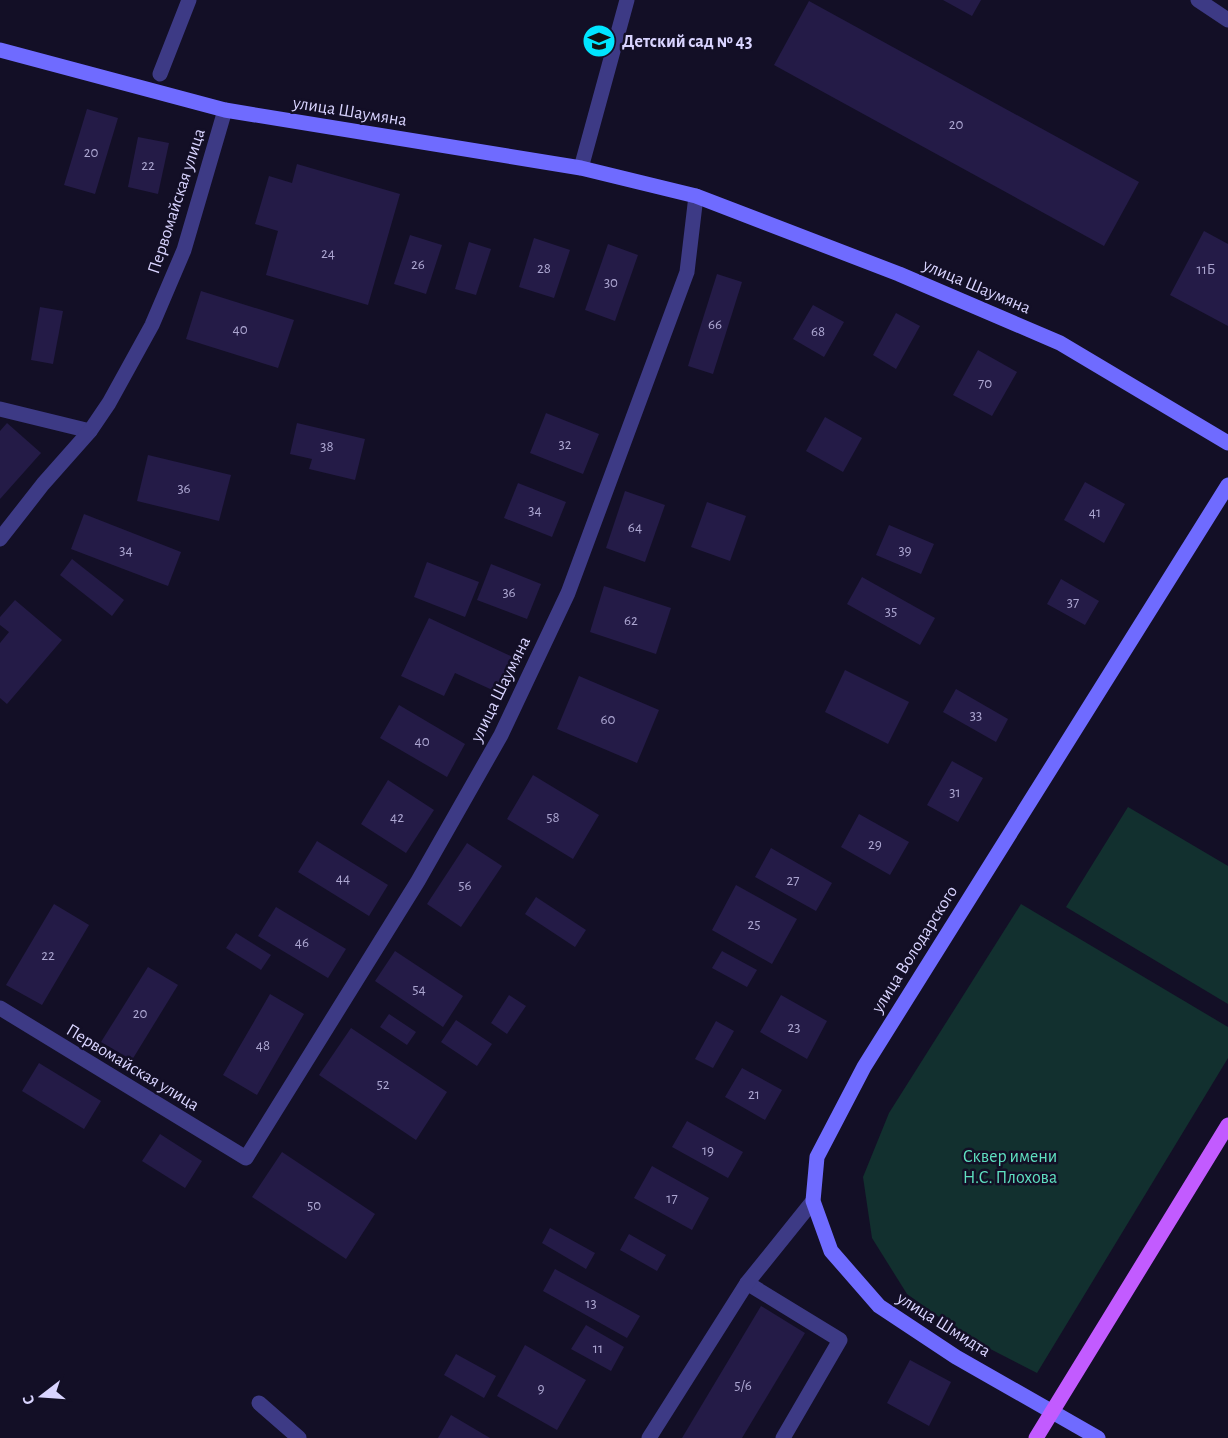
<svg xmlns="http://www.w3.org/2000/svg" width="1228" height="1438" font-family="'Alegreya Sans',sans-serif">
	<rect width="100%" height="100%" fill="#130f26"/>
	<g fill="#12302f">
		<path d="M1128,807L1228,866V1004L1066,907Z"/>
		<path d="M1021,904L1228,1027V1058L1037,1373L967,1337L907,1294L872,1238L863,1177L889,1113Z"/>
	</g>
	<g fill="#241b47">
		<path d="M943,0H981L972,16Z"/>
		<path d="M809,1L1139,182L1104,246L774,65Z"/>
		<path d="M87,109L118,118L95,194L64,185Z"/>
		<path d="M138,137L169,143L158,194L128,187Z"/>
		<path d="M297,164L400,194L368,305L266,275L278,231L255,224L269,176L292,183Z"/>
		<path d="M1204,231L1228,244V326L1170,295Z"/>
		<path d="M410,235L442,245L426,294L394,284Z"/>
		<path d="M534,238L570,250L554,298L519,287Z"/>
		<path d="M469,242L491,249L476,295L455,289Z"/>
		<path d="M608,244L638,255L615,321L585,310Z"/>
		<path d="M717,274L742,282L713,374L688,366Z"/>
		<path d="M201,291L294,320L278,368L186,339Z"/>
		<path d="M813,305L844,322L824,357L793,339Z"/>
		<path d="M40,307L63,311L53,364L31,360Z"/>
		<path d="M896,313L920,326L896,369L873,355Z"/>
		<path d="M978,350L1017,372L992,416L953,395Z"/>
		<path d="M546,413L599,434L583,474L530,453Z"/>
		<path d="M825,417L862,438L843,472L806,451Z"/>
		<path d="M7,423L41,453L0,499V431Z"/>
		<path d="M297,423L365,439L355,480L309,469L312,459L290,454Z"/>
		<path d="M148,455L231,475L219,521L137,501Z"/>
		<path d="M1085,482L1125,504L1104,543L1064,520Z"/>
		<path d="M518,483L566,502L552,537L504,518Z"/>
		<path d="M625,491L665,505L645,562L606,548Z"/>
		<path d="M707,502L746,516L730,561L691,547Z"/>
		<path d="M84,514L181,552L168,586L71,549Z"/>
		<path d="M889,525L934,544L921,574L876,555Z"/>
		<path d="M72,559L124,600L112,616L60,575Z"/>
		<path d="M427,562L479,582L465,617L414,597Z"/>
		<path d="M491,564L541,584L527,619L477,600Z"/>
		<path d="M862,577L935,618L920,645L847,604Z"/>
		<path d="M1061,579L1099,601L1085,625L1047,604Z"/>
		<path d="M604,586L671,608L656,654L590,632Z"/>
		<path d="M15,600L62,640L7,704L0,698V643L9,632L0,625V617Z"/>
		<path d="M429,618L515,658L499,693L455,673L444,696L401,676Z"/>
		<path d="M845,670L909,702L888,744L825,712Z"/>
		<path d="M579,676L659,710L637,763L557,729Z"/>
		<path d="M956,689L1008,719L996,742L943,712Z"/>
		<path d="M399,705L465,744L447,777L380,738Z"/>
		<path d="M952,761L983,778L958,822L927,805Z"/>
		<path d="M533,775L599,815L573,859L507,819Z"/>
		<path d="M388,780L434,810L406,853L361,824Z"/>
		<path d="M859,814L909,842L890,875L841,847Z"/>
		<path d="M317,841L388,885L369,916L298,872Z"/>
		<path d="M467,843L502,866L461,927L427,904Z"/>
		<path d="M771,848L832,883L816,911L755,877Z"/>
		<path d="M736,885L797,919L772,964L712,930Z"/>
		<path d="M536,897L586,930L575,947L525,914Z"/>
		<path d="M54,904L89,925L42,1005L6,985Z"/>
		<path d="M276,907L346,949L328,978L258,936Z"/>
		<path d="M236,933L271,955L261,970L226,948Z"/>
		<path d="M395,951L463,996L443,1027L375,981Z"/>
		<path d="M722,951L757,970L747,987L712,968Z"/>
		<path d="M148,967L178,985L132,1060L101,1042Z"/>
		<path d="M270,994L304,1014L257,1095L223,1075Z"/>
		<path d="M509,995L526,1006L507,1034L491,1023Z"/>
		<path d="M781,995L827,1021L807,1059L760,1032Z"/>
		<path d="M389,1014L416,1032L407,1045L380,1027Z"/>
		<path d="M456,1020L492,1044L477,1066L441,1042Z"/>
		<path d="M716,1021L734,1031L713,1068L695,1059Z"/>
		<path d="M351,1028L447,1092L416,1140L319,1075Z"/>
		<path d="M39,1063L101,1101L84,1129L22,1091Z"/>
		<path d="M742,1068L782,1090L765,1120L725,1097Z"/>
		<path d="M687,1121L743,1152L728,1178L672,1147Z"/>
		<path d="M160,1134L202,1161L185,1188L142,1161Z"/>
		<path d="M282,1152L375,1214L346,1259L252,1197Z"/>
		<path d="M652,1166L709,1198L692,1230L634,1198Z"/>
		<path d="M550,1228L595,1253L586,1269L542,1243Z"/>
		<path d="M629,1234L666,1255L657,1271L620,1250Z"/>
		<path d="M555,1269L640,1316L627,1338L543,1291Z"/>
		<path d="M761,1306L805,1333L742,1438H682Z"/>
		<path d="M586,1325L624,1347L611,1371L571,1349Z"/>
		<path d="M525,1345L586,1380L557,1430L497,1396Z"/>
		<path d="M456,1354L496,1376L484,1398L444,1375Z"/>
		<path d="M910,1360L951,1382L929,1426L887,1403Z"/>
		<path d="M451,1415L490,1438H438Z"/>
	</g>
	<g fill="none" stroke-linecap="round" stroke-linejoin="round">
		<g stroke="#3d3a85" stroke-width="15">
			<path d="M581,168L627,0"/>
			<path d="M0,409L90,431"/>
			<path d="M747,1283L840,1340L783,1438"/>
			<path d="M259,1403L299,1438"/>
		</g>
		<g stroke="#3d3a85" stroke-width="15">
			<path d="M1198,0L1228,20"/>
			<path d="M160,74L189,0"/>
			<path d="M0,539L43,484L90,431L109,403L152,325L184,250L225,110"/>
			<path d="M0,1008L246,1158L418,881L501,735L568,593L687,272L696,196"/>
			<path d="M649,1438L747,1283L813,1201"/>
		</g>
		<g stroke="#6f6bff" stroke-width="15">
			<path d="M0,50L225,110L581,168L696,196L899,274L1060,343L1228,443"/>
			<path d="M1098,1438L956,1357L879,1306L831,1251L813,1201L817,1157L864,1067L1228,485"/>
		</g>
		<path stroke="#c25bff" stroke-width="15" d="M1036,1438L1228,1125"/>
	</g>
	<defs>
		<g id="school-disc" transform="scale(1.725)"><circle r="9.5" fill="#00e5ff" stroke="#130f26"/><path d="M0-5L7-2L0 1L-7-2ZM-4 1L0 2.5L4 1V4Q0 6-4 4Z" fill="#111"/></g>
	</defs>
	<g fill-rule="evenodd">
		<use href="#school-disc" x="599" y="41"/>
	</g>
	<g text-anchor="middle" stroke-width="5" stroke-linejoin="round" paint-order="stroke">
		<g font-size="15" fill="#aca6d1">
			<text x="956" y="129">20</text>
			<text x="91" y="157">20</text>
			<text x="148" y="170">22</text>
			<text x="328" y="258">24</text>
			<text x="418" y="269">26</text>
			<text x="544" y="273">28</text>
			<text x="1206" y="274">11Б</text>
			<text x="611" y="287">30</text>
			<text x="715" y="329">66</text>
			<text x="240" y="334">40</text>
			<text x="818" y="336">68</text>
			<text x="985" y="388">70</text>
			<text x="565" y="449">32</text>
			<text x="327" y="451">38</text>
			<text x="184" y="493">36</text>
			<text x="535" y="515">34</text>
			<text x="1095" y="517">41</text>
			<text x="635" y="532">64</text>
			<text x="126" y="555">34</text>
			<text x="905" y="555">39</text>
			<text x="509" y="597">36</text>
			<text x="1073" y="607">37</text>
			<text x="891" y="616">35</text>
			<text x="631" y="625">62</text>
			<text x="976" y="720">33</text>
			<text x="608" y="724">60</text>
			<text x="422" y="746">40</text>
			<text x="955" y="797">31</text>
			<text x="397" y="822">42</text>
			<text x="553" y="822">58</text>
			<text x="875" y="849">29</text>
			<text x="343" y="883">44</text>
			<text x="793" y="885">27</text>
			<text x="465" y="890">56</text>
			<text x="754" y="929">25</text>
			<text x="302" y="947">46</text>
			<text x="48" y="960">22</text>
			<text x="419" y="994">54</text>
			<text x="140" y="1018">20</text>
			<text x="794" y="1032">23</text>
			<text x="263" y="1050">48</text>
			<text x="383" y="1089">52</text>
			<text x="754" y="1099">21</text>
			<text x="708" y="1155">19</text>
			<text x="672" y="1203">17</text>
			<text x="314" y="1210">50</text>
			<text x="591" y="1308">13</text>
			<text x="598" y="1353">11</text>
			<text x="743" y="1390">5/6</text>
			<text x="541" y="1393">9</text>
		</g>
		<g font-size="18" font-weight="bold" fill="#d9d4ff" stroke="#130f26" text-anchor="start">
			<text x="622" y="47">Детский сад № 43</text>
		</g>
		<g font-size="18" fill="#d9d4ff" stroke="#130f26">
			<text transform="translate(350 111) rotate(9)" y="6">улица Шаумяна</text>
			<text transform="translate(176 201) rotate(-72)" y="6">Первомайская улица</text>
			<text transform="translate(977 286) rotate(23)" y="6">улица Шаумяна</text>
			<text transform="translate(500 689) rotate(-64)" y="6">улица Шаумяна</text>
			<text transform="translate(914 949) rotate(-58)" y="6">улица Володарского</text>
			<text transform="translate(133 1067) rotate(31)" y="6">Первомайская улица</text>
			<text transform="translate(944 1324) rotate(32)" y="6">улица Шмидта</text>
		</g>
		<g font-size="18" fill="#5fe0c0" stroke="#130f26">
			<text x="1010" y="1162">Сквер имени<tspan x="1010" dy="21">Н.С. Плохова</tspan></text>
		</g>
	</g>
	<g transform="translate(42 1396) rotate(253)" stroke="#130f26" stroke-width="4.5" paint-order="stroke">
	<path d="M0-4.5L10 22L0 15L-10 22Z" fill="#d9d4ff"/>
	<text y="-9" font-size="16" font-weight="bold" text-anchor="middle" fill="#d9d4ff">С</text>
	</g>
</svg>
